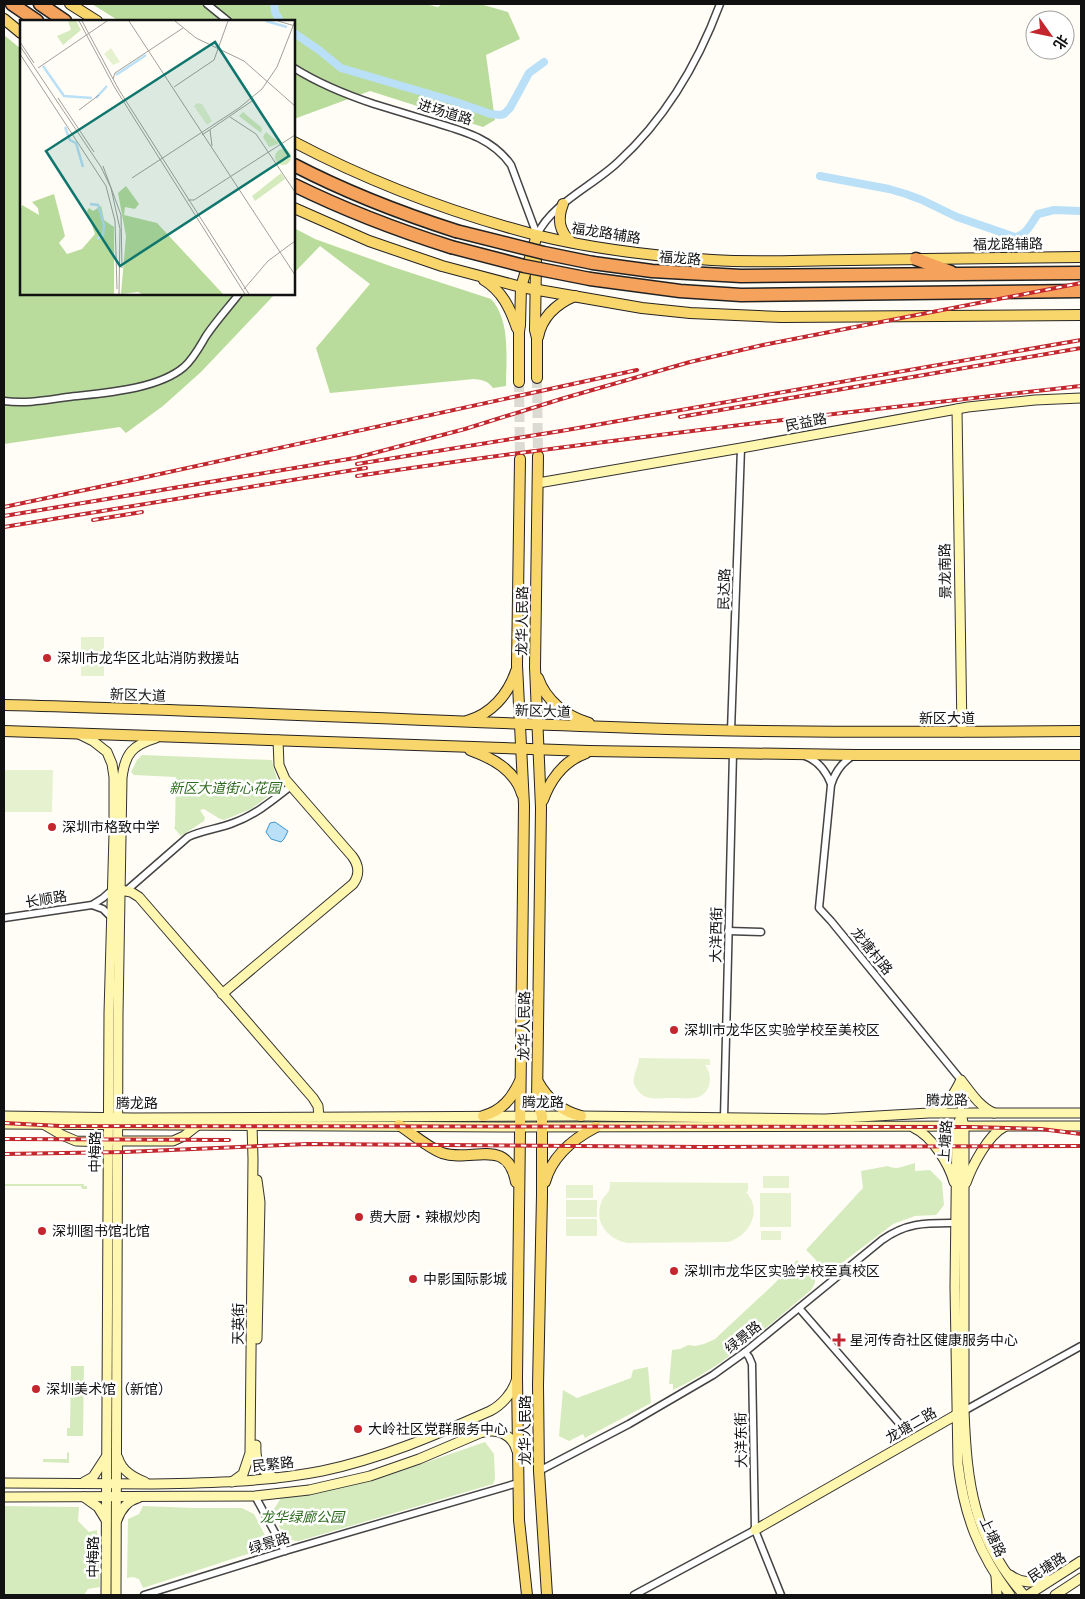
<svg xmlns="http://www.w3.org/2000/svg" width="1085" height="1599" font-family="Georgia,'Noto Sans SC',serif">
	<rect width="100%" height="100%" fill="#fffdf5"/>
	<g fill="#d5ebbd">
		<path d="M142,755L272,760C273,770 279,779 278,789L251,809L224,820L220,819L204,809L200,810L205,818L204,821L181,836L174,828L175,826L176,777L134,775L131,772L137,760Z"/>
		<path d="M915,1163V1171L930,1170L942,1182L944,1205L936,1215L915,1216L893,1224L834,1269C822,1270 814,1257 806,1250L863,1188L861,1171L888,1166C898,1171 905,1165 915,1163Z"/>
		<path d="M4,1184H84V1186H87V1189H82L81,1186H4Z"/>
		<path d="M797,1260L815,1278V1283L811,1290C767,1327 724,1366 673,1390V1384H669L672,1350L680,1349L688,1345L695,1346L704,1344L715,1339L775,1283Z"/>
		<path d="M71,1366H84L83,1436H67V1428H70Z"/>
		<path d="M648,1367L651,1403L585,1438L583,1434L569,1441L559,1436L563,1390L577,1398L631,1378L633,1370Z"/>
		<path d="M485,1442L494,1454L495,1479L493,1484L299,1541C283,1541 279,1525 272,1512L281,1498L372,1481Z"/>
		<path d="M69,1452V1463L43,1462V1459H67V1453Z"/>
		<path d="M4,1506L79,1507L78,1521L89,1532L97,1530L100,1587L88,1589L84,1595H4Z"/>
		<path d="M143,1506L194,1508H242L254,1514L268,1541V1544L260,1550L143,1588L139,1579L133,1577L127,1578L128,1519L139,1514Z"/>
	</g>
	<g fill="#b9dc9c">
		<path d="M92,4H425L438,7L442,4H480L508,12L520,39L486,55L495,120L483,127L370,91L294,119V21H119Z"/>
		<path d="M4,35L21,49V294H275L201,372L163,406L126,433L120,427L4,444Z"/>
		<path d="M294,228L315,239L393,267L491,299C511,321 506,358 506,386L493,388C488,381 483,380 474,379L330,393L316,348L370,284L320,246L294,273Z"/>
	</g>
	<g fill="#e6f2cf">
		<rect x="81" y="637" width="23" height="39"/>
		<path d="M4,770H53L52,812H4Z"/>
		<path d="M639,1058L710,1059V1065H705C714,1076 711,1096 694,1098C687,1099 678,1098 671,1098C662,1098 651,1100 644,1096C639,1093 636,1089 634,1084C632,1074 639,1067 639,1058Z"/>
		<rect x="763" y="1176" width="26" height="12"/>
		<path d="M610,1182L748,1183V1191L746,1192C763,1210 750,1236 728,1242L627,1243C608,1239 594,1223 601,1203C605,1192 610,1196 610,1182Z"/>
		<rect x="566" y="1185" width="27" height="13"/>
		<rect x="760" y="1193" width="31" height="34"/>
		<rect x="566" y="1200" width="31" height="17"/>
		<rect x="566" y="1219" width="31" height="17"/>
		<rect x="761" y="1231" width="20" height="9"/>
	</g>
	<path fill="#b9e0f7" stroke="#3f96cf" d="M275,822L288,831L284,839L281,842L271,839L266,832L270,823Z"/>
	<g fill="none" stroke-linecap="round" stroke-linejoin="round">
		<g stroke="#b9e0f7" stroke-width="8">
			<path d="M274,4L275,12L280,21"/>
			<path d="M294,33L319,50L341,68L453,101L491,114L500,115L504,114L510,108L529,73L544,62"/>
			<path d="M820,176L889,189L906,194L922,200L957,217L1015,237C1027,235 1031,223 1038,214L1054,210L1081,211"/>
		</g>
		<g stroke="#dbdad3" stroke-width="10" stroke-dasharray="10 5" stroke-linecap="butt">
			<path d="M537,378L538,456"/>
			<path d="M519,382L520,459"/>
		</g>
		<g stroke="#444" stroke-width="9">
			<g id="street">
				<path d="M207,4L228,21"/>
				<path d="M294,68C318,83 347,95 374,104C394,110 413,116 433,122C463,131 492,138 511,165L537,235"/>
				<path d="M537,235C552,203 593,186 618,162C665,119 698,63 720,4"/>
				<path d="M4,401C26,404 46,400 68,397C102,393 157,390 184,367C194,358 200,346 206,336C216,321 228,308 239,294"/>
				<path d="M731,731L741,448"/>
				<path d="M854,755C842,762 835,772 831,785L819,908L831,921L961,1080V1113"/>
				<path d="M805,756C819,761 826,771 831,784"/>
				<path d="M126,891L188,837C202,830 218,829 233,823C255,815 272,801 291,786"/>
				<path d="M92,905L103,909L111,917"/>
				<path d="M4,918L92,905L103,898L112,890"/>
				<path d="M728,931L761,932"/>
				<path d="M724,1118L733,753"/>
				<path d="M799,1308L898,1422"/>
				<path d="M745,1352L749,1357L752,1364L755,1530L781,1595"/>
				<path d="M962,1412L1081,1346"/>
				<path d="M539,1471L629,1424L713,1375L745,1352L882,1240C907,1222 926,1223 956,1223"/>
				<path d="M255,1496L285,1551"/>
				<path d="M144,1595L285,1551L518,1483"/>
				<path d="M634,1595L755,1530"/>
			</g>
		</g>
		<g stroke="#333" stroke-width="11">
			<g id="secondary">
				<path d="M957,409L962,732"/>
				<path d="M538,483L741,448L968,407L1035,400L1081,398"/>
				<path d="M79,734L93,741L107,752L112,764L114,777V834L109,1013L106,1595"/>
				<path d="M120,890L131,892L139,897L313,1098L318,1106L319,1117"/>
				<path d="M222,994L353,884C360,875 359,865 352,856L285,779L279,765L278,740"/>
				<path d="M933,1112C948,1105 954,1094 961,1080C971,1093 979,1106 994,1113"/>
				<path d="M961,1113L964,1127V1411C967,1484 973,1538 1024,1595"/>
				<path d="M4,1116L134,1118L581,1116L825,1119L929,1113H1081"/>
				<path d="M959,1121L957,1126L955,1287L958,1464C964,1515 979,1554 1010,1595"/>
				<path d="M4,1124L502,1127L1081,1126"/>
				<path d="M45,1125L62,1135L76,1141L109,1142"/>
				<path d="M914,1128C932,1136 949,1164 954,1182"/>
				<path d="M118,1141H173L184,1136L198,1125"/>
				<path d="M257,1180L260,1202L257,1339"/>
				<path d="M966,1183C972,1166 988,1135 1004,1127"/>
				<path d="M256,1445C255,1461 260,1471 275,1478"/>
				<path d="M118,1458C122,1471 133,1477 145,1482"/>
				<path d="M84,1482L93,1477L106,1457"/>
				<path d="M232,1482L243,1474L250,1453L253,1159L252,1125"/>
				<path d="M4,1483C53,1483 102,1484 152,1484C209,1483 266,1482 322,1471C380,1459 436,1435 490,1411C502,1405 512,1393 516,1381"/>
				<path d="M4,1497L255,1496L309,1490L370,1476L419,1459L480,1433C496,1428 512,1433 517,1451"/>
				<path d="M84,1497L98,1507L106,1520"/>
				<path d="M117,1520C121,1509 127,1501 138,1498"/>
				<path d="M755,1530L956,1415"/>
				<path d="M1010,1575C1022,1584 1035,1583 1048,1580"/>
				<path d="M996,1576L997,1595"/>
				<path d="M116,1595L118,1015L122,778C125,753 133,745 156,738"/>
				<path d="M1028,1595L1081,1561"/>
				<path d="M1055,1595L1081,1578"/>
			</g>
		</g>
		<g stroke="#222" stroke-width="12">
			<g id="primary">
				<path d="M70,4L97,21"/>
				<path d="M4,19L21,33"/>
				<path d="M294,142C370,182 452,213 536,235C593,249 654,256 712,260C758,263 804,260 850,260C927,259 1004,258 1081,257"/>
				<path d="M563,204C557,219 559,231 571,242"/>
				<path d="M294,208L369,241L442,266L521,287L642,308L690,313L781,317L1081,315"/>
				<path d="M536,261L535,330L537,338V378"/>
				<path d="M484,280C502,291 510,308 517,328"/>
				<path d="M538,337C542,317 556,304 575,296"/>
				<path d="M519,382V332L520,325L521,287L537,235"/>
				<path d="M538,456L535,667L541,808L537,1101L542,1116V1195L538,1385L539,1471L547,1595"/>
				<path d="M520,459L517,665L524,805L517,1378L519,1520L527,1595"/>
				<path d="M538,678C546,701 566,716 589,723"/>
				<path d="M4,705C215,710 426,721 637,728C785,733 933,732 1081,731"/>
				<path d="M467,721C491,714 508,695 516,671"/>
				<path d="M4,731L589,751L855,755H1081"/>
				<path d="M470,750C492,758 515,770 522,794"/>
				<path d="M543,800C551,778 564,761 586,753"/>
				<path d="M538,1082C548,1100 561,1111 581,1116"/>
				<path d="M483,1116C502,1111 512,1098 520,1081"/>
				<path d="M399,1125C413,1134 427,1147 442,1153C472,1163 507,1136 516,1182"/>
				<path d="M545,1182C552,1156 573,1139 596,1127"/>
			</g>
		</g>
		<g stroke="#222" stroke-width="15">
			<g id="highway">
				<path d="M12,4L37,21"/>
				<path d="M40,4L65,21"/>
				<path d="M294,165C346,192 400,213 456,231"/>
				<path d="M294,185C345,210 397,230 451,247"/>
				<path d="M916,259L951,272"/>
				<path d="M593,263L652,271L741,276L1081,273"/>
				<path d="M590,279L680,291L741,295L1081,291"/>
			</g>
		</g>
		<use href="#street" stroke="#fff" stroke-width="6"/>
		<use href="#secondary" stroke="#fff6b0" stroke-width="9"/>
		<use href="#primary" stroke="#f9d66b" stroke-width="10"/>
		<use href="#highway" stroke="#f5a25d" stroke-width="12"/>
		<g stroke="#c4262e" stroke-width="4">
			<g id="rail">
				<path d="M680,417L1081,348"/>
				<path d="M357,464L561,431L1081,340"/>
				<path d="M357,476C598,440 840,413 1081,386"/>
				<path d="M4,507L137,479L637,370"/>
				<path d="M4,516L355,458L465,429L561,399L690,362L763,345L1081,283"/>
				<path d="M93,520L142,512"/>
				<path d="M4,527L366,468"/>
				<path d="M4,1123L60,1126L970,1127L1041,1129L1081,1134"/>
				<path d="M4,1139L229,1140"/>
				<path d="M4,1154L125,1152L308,1144L703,1147L1081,1146"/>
			</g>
		</g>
		<use href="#rail" stroke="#fff" stroke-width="2" stroke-dasharray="5.5" stroke-linecap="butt"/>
		<g stroke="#222" stroke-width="15" stroke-linecap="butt">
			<g id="highway-bridge">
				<path d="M456,231L544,253L593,263"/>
				<path d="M451,247L524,266L590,279"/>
			</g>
		</g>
		<use href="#highway-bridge" stroke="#f5a25d" stroke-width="12"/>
	</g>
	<g fill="#c4262e" stroke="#fff" stroke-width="2">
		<circle cx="47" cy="658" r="5"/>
		<circle cx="52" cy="827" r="5"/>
		<circle cx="674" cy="1030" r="5"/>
		<circle cx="359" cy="1217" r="5"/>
		<circle cx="42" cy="1231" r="5"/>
		<circle cx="674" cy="1271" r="5"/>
		<circle cx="413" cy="1279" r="5"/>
		<path d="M836.5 1332.5h5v5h5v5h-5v5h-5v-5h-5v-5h5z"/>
		<circle cx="36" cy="1389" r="5"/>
		<circle cx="358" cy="1429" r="5"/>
	</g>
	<g text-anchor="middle" stroke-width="5" stroke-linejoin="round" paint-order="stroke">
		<g font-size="14" fill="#111" stroke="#fff">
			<text transform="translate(445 112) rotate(17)" y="5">进场道路</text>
			<text transform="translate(606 233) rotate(9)" y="5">福龙路辅路</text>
			<text transform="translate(1008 244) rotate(-1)" y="5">福龙路辅路</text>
			<text transform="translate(680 258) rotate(4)" y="5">福龙路</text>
			<text transform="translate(806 422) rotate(-11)" y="5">民益路</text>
			<text transform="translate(945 571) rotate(-91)" y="5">景龙南路</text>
			<text transform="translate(724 589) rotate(-88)" y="5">民达路</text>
			<text transform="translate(522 621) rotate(-89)" y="5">龙华人民路</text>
			<text transform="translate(138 695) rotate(2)" y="5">新区大道</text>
			<text transform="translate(543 711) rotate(2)" y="5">新区大道</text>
			<text x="947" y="723">新区大道</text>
			<text transform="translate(46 899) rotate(-9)" y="5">长顺路</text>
			<text transform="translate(716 935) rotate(-89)" y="5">大洋西街</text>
			<text transform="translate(872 951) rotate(51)" y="5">龙塘村路</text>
			<text transform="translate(524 1026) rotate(-89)" y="5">龙华人民路</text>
			<text transform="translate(947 1100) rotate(-1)" y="5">腾龙路</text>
			<text x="543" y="1107">腾龙路</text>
			<text x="137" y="1108">腾龙路</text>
			<text transform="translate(945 1141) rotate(-86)" y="5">上塘路</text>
			<text transform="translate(95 1152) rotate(-90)" y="5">中梅路</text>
			<text transform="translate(238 1324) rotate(-89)" y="5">天英街</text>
			<text transform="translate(743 1337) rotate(-39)" y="5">绿景路</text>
			<text transform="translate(911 1425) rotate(-30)" y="5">龙塘二路</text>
			<text transform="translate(525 1430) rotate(-90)" y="5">龙华人民路</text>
			<text transform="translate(741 1440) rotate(-91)" y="5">大洋东街</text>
			<text transform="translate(273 1464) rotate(-6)" y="5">民繁路</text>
			<text transform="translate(993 1537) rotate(65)" y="5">上塘路</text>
			<text transform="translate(269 1543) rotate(-17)" y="5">绿景路</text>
			<text transform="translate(93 1557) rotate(-90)" y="5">中梅路</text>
			<text transform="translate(1047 1567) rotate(-33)" y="5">民塘路</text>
		</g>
		<g font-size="14" fill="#111" stroke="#fff" text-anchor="start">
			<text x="57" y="663">深圳市龙华区北站消防救援站</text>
			<text x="62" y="832">深圳市格致中学</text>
			<text x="684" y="1035">深圳市龙华区实验学校至美校区</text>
			<text x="369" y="1222">费大厨·辣椒炒肉</text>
			<text x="52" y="1236">深圳图书馆北馆</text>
			<text x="684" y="1276">深圳市龙华区实验学校至真校区</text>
			<text x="423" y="1284">中影国际影城</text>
			<text x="850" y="1345">星河传奇社区健康服务中心</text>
			<text x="46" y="1394">深圳美术馆（新馆）</text>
			<text x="368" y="1434">大岭社区党群服务中心</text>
		</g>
		<g font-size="14" font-style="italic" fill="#2f6b1f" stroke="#fff">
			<text x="225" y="793">新区大道街心花园</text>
			<text x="302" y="1522">龙华绿廊公园</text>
		</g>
	</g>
	<g transform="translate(20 20)">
		<rect width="275" height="275" fill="#fffdf5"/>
		<path d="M48,1H56L61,10L43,25L37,16L51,10ZM223,92L242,108L241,113L219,96ZM246,112L258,122V124L249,127L243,117ZM255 137a8 8 0 1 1 16 0a8 8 0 1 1-16 0ZM261,153L265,159L235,181L232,176Z" fill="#d5ebbd"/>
		<path d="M106,166L119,184L115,189L105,187L104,195L137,203L203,274H122L118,272L101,274L106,216L98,173ZM34,174L45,216L39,223L47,234L62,229L75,214L67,191L69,188L73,191L81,186L84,200L94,207V274H0V192L2,185L19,195L18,188L12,182Z" fill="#b9dc9c"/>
		<path d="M91,28L100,42L93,45L84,34ZM177,83L182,84L192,101L187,105L174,86Z" fill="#e6f2cf"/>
		<path fill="none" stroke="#b9e0f7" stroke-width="2.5" d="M246,1L267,7M23,46L44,76L72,78M96,55L126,35M76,78L87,66M45,107L50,120L56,123L63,147M70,184L78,185L84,205L83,215L77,219"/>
		<path fill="none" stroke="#a09f9a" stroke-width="1" d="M59,1L95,68L225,274M62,1L99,70L229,274M109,1L275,255M155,1L176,18L224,41L275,86M258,1L275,6M0,22L14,43M0,26L81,147L91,168L100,209L99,274M0,34L86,166L95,201L97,269M18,48L87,1M93,59L95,53L163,8M154,67L194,40L208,1M38,78L74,132M59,90L79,75M210,97L236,114L275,172M190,110L192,126M182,115L232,81M83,146L101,195L102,248M112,158L219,88L242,69L257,47L275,1M168,180H174L275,115M224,269L248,241L275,221"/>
		<path fill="#0f766e" fill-opacity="0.15" stroke="#0f766e" stroke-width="2.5" d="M195,22L269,136L100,246L26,131Z"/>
		<rect width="275" height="275" fill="none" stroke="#111" stroke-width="2.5"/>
	</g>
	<rect width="1085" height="1599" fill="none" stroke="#111111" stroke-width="10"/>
	<g transform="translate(1050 35) rotate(123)"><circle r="24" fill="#ffffff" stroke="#a0a0a0"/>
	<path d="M0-4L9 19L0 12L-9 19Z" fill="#c4262e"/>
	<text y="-8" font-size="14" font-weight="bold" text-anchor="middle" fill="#111111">北</text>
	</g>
</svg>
